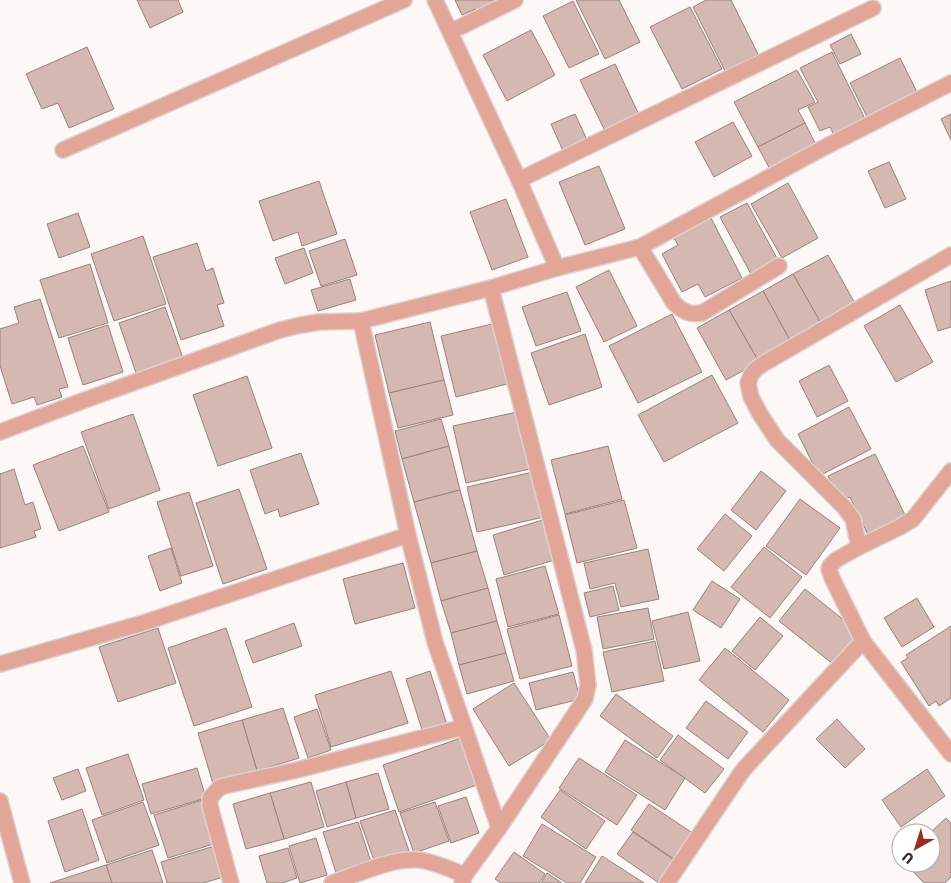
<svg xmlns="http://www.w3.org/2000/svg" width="951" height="883" font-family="Jost,sans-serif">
	<rect width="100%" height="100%" fill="#fdf7f5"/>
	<g fill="#d5b8b2" stroke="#9b817b">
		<path d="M137,0H178L183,12L150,28Z"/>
		<path d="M455,0H507L479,16L476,9L462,15Z"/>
		<path d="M576,0H619L640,42L605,59Z"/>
		<path d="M706,0H731L758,54L725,71L693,7Z"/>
		<path d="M573,1L599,54L569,68L543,16Z"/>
		<path d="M690,7L722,69L682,89L650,27Z"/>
		<path d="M531,30L555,75L507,101L483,55Z"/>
		<path d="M851,34L861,54L840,64L830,45Z"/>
		<path d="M87,47L114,109L69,128L58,103L42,109L26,74Z"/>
		<path d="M832,52L865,119L834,135L830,127L820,131L808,107L818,102L800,68Z"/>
		<path d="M900,58L917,92L867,117L850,83Z"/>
		<path d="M615,64L641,119L607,135L580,80Z"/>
		<path d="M797,70L815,102L798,110L805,123L758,147L734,102Z"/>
		<path d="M575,114L588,142L564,153L551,124Z"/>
		<path d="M951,114V140L941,119Z"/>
		<path d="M733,122L752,156L714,177L695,142Z"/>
		<path d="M805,123L818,149L772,173L758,147Z"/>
		<path d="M889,162L906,199L885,208L868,171Z"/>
		<path d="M599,166L625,229L585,245L559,182Z"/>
		<path d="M319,181L337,234L302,246L298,232L273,241L259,201Z"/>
		<path d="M788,183L818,238L782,258L751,204Z"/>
		<path d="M506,199L528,257L492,270L470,212Z"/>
		<path d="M747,203L778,260L751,274L720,217Z"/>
		<path d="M78,213L90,247L59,258L47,224Z"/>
		<path d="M711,218L742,278L705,297L698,284L682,292L662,254L678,245L674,238Z"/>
		<path d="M143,236L166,304L114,321L91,254Z"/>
		<path d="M345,239L357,275L321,286L309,251Z"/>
		<path d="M197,243L206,271L213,268L224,303L217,305L224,326L181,340L153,257Z"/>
		<path d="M304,248L313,273L285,284L275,258Z"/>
		<path d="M828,255L857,307L823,327L793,274Z"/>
		<path d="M90,264L108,323L59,338L40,280Z"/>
		<path d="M609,270L637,326L604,342L576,287Z"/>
		<path d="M793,274L823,327L792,344L763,291Z"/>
		<path d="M350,279L356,300L318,311L311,290Z"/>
		<path d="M951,281V327L938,331L925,290Z"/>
		<path d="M763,291L792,344L759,362L729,310Z"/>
		<path d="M567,292L581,331L536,346L522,307Z"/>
		<path d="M40,299L68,387L59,389L62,397L37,405L34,397L12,404L0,366V329L19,323L14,307Z"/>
		<path d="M900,305L933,362L896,382L864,326Z"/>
		<path d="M165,307L184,361L137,376L119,323Z"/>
		<path d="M729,310L759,362L726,380L697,328Z"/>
		<path d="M672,314L702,372L638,403L609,346Z"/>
		<path d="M430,322L444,380L389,393L375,335Z"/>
		<path d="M492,324L507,384L456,397L441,336Z"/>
		<path d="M108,325L123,372L83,385L68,338Z"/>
		<path d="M585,334L602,387L549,405L531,353Z"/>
		<path d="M829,365L848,401L817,417L799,381Z"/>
		<path d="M712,375L738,423L664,462L638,415Z"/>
		<path d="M247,376L272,448L218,466L193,395Z"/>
		<path d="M444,380L453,415L398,428L389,393Z"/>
		<path d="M849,407L871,449L819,476L798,434Z"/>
		<path d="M517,412L530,469L466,483L453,426Z"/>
		<path d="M133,414L160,490L109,509L81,432Z"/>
		<path d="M441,419L449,446L402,459L395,431Z"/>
		<path d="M83,446L109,512L59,531L33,465Z"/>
		<path d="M449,446L460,490L414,502L402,459Z"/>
		<path d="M608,446L622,499L565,514L551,460Z"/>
		<path d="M301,453L319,504L280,517L278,509L265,514L250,470Z"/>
		<path d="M875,454L907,519L869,537L850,497L840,502L828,476Z"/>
		<path d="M14,469L25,505L33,502L41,529L34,531L36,537L0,548V474Z"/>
		<path d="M761,471L786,491L756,530L731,510Z"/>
		<path d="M533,472L544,517L477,532L467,487Z"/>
		<path d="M239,489L267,569L223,584L196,503Z"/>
		<path d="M460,490L477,551L431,563L414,502Z"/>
		<path d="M189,492L213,566L181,576L157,502Z"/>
		<path d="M800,499L840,528L806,575L766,546Z"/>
		<path d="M624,500L637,548L577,563L565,515Z"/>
		<path d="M725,514L752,536L724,571L697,549Z"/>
		<path d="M546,519L558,559L504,575L493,535Z"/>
		<path d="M764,547L802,577L770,618L731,587Z"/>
		<path d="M171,548L182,583L160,591L148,556Z"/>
		<path d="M648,549L659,599L621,607L615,583L590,589L584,563Z"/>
		<path d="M477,551L488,588L441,601L431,563Z"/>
		<path d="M403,563L415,608L355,624L343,579Z"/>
		<path d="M545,566L559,614L508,627L496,579Z"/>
		<path d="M712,581L740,599L721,628L693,610Z"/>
		<path d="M613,586L619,610L590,617L584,593Z"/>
		<path d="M488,588L497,621L451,633L441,601Z"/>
		<path d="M805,589L860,633L834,665L779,621Z"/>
		<path d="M917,598L934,627L902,647L884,618Z"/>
		<path d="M648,608L654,639L603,649L597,617Z"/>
		<path d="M688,612L700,661L664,669L652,621Z"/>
		<path d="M559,615L572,666L520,679L507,629Z"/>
		<path d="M760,617L783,636L755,670L732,651Z"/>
		<path d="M497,621L506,653L459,665L451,633Z"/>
		<path d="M294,623L302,646L253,663L245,641Z"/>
		<path d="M951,626V698L939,706L936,701L929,706L901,662L908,658L906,655Z"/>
		<path d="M158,628L176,683L118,702L99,647Z"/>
		<path d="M226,628L252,707L194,726L168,648Z"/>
		<path d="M655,641L664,681L612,692L603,652Z"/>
		<path d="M725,648L789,700L763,732L699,680Z"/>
		<path d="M506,653L514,681L467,694L459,665Z"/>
		<path d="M391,671L408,723L331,747L315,695Z"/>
		<path d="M430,671L447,725L423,733L406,679Z"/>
		<path d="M573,672L580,699L536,710L529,683Z"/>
		<path d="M514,683L551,740L509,766L473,709Z"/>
		<path d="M616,694L673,736L657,758L600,716Z"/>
		<path d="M706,701L748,732L728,759L686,728Z"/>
		<path d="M283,708L299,758L257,771L242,720Z"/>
		<path d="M317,709L331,750L308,758L294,717Z"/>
		<path d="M837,719L865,749L845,768L816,739Z"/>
		<path d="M242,720L257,771L213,784L198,733Z"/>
		<path d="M678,735L724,769L705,793L660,760Z"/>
		<path d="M461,738L477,785L399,812L383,765Z"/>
		<path d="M625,740L685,778L665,810L605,772Z"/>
		<path d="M128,754L144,800L102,815L86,768Z"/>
		<path d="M579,758L637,795L617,825L559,788Z"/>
		<path d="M197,768L206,798L151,814L142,784Z"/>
		<path d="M78,769L86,791L62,800L53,778Z"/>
		<path d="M927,769L945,796L901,827L882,800Z"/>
		<path d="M378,773L389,809L356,818L346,782Z"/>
		<path d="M311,782L324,827L284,839L270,793Z"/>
		<path d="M346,782L356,818L327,827L316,791Z"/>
		<path d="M560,790L605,821L586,849L541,817Z"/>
		<path d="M270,793L284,839L246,849L233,804Z"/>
		<path d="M466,797L479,833L451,843L438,806Z"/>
		<path d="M206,799L220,842L168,858L154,815Z"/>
		<path d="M143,802L159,845L107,863L92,820Z"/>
		<path d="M435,802L449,841L414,853L400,813Z"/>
		<path d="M649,804L694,834L677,861L631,830Z"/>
		<path d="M82,809L99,860L65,872L48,821Z"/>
		<path d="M395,810L410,854L376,866L360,821Z"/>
		<path d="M946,818L951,823V877L945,883H924L905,863H931L930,833Z"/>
		<path d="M358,822L372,865L337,876L323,832Z"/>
		<path d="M542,824L596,857L580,883H567L523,856Z"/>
		<path d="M633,832L677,862L663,883H659L617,854Z"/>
		<path d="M316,838L327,875L300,883L289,846Z"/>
		<path d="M218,845L227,876L203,883H167L161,862Z"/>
		<path d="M288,848L297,878L282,883H267L259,856Z"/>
		<path d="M152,850L163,883H112L106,865Z"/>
		<path d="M514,852L545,874L539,883H501L495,879Z"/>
		<path d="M602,856L644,883H585Z"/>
		<path d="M106,865L112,883H50Z"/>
		<path d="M547,873L562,883H541Z"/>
	</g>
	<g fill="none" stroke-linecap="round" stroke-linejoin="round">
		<g stroke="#dad3d0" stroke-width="18">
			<g id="minor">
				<path d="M435,0L450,32"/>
				<path d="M515,0L450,32L519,180L557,268"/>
				<path d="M63,150L404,0"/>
				<path d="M519,180L873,8"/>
				<path d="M640,247L674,303C683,312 690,315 702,313L779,266"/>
				<path d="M951,255L763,364L756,369L751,375L748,383L751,397L760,414L777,440L844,507L853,519L859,547L836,560L830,566L829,569L832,578L863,641L951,754"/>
				<path d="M361,321L491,288"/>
				<path d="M0,432L85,400L280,330L301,325L319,322L361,321L408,535L435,642L499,828"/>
				<path d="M859,547L900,527L913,519L951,471"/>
				<path d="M0,664L143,623L408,535"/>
				<path d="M0,801L22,883"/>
				<path d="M231,883L210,806V798L219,788L224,786L297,770L464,727"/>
				<path d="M332,883C359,874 397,855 425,861C439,864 452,870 465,875"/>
				<path d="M462,883L465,875L499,828L585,699L588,685L584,650L491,288L557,268L640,247L823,148L951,83"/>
				<path d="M667,883L743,770L863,641"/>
			</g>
		</g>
		<use href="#minor" stroke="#e2a598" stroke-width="15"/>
	</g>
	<g transform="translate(916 848) rotate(219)"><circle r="24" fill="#ffffff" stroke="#afabaa"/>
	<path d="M0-4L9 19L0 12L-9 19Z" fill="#982e1e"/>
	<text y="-8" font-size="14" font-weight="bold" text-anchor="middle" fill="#382d2a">U</text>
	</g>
</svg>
